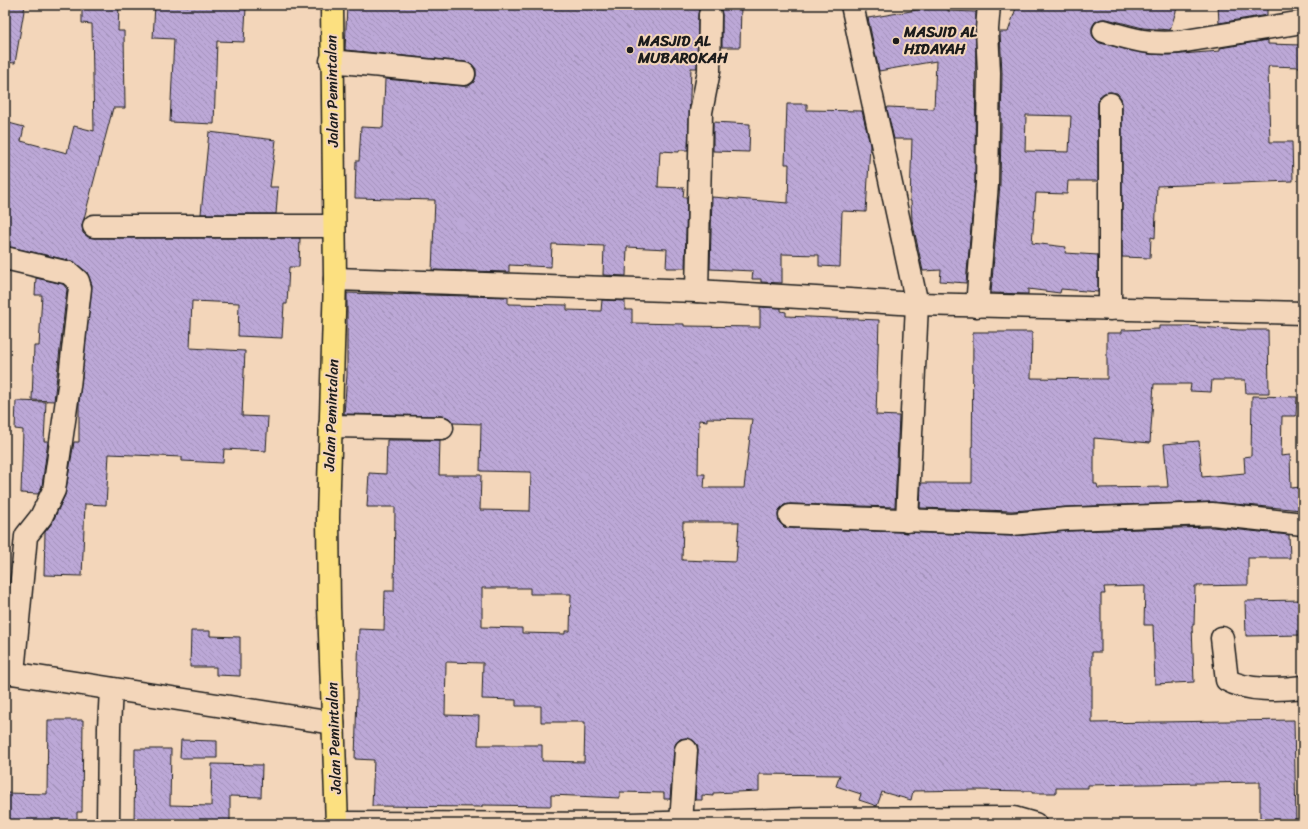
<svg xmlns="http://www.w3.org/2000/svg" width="1308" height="829" font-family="Sriracha,sans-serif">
	<defs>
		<pattern id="building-back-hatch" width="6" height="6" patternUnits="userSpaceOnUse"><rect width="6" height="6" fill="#bca8d7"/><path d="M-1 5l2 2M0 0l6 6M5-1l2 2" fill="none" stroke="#a190b8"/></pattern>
	</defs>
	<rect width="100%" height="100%" fill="#f3d6ba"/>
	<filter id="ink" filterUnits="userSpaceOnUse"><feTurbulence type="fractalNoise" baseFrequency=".025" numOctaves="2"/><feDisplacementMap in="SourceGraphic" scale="8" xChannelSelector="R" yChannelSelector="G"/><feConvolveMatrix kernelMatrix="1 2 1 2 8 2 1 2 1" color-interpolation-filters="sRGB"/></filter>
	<g filter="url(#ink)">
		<g fill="url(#building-back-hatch)" stroke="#1c1c1c" fill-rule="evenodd">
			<path d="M5,5H25L15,63L5,62Z"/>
			<path d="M82,5H119L118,31H124L125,108H113L82,226L83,233L88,237L94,238H300L299,267H289L287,304H284L282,338L238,336L239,303L192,301L190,348L245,351L242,416L268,417L266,451L224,449L223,463L182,461V457L109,454L106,505L85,504L82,576L44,575L45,532L52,523L65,495L74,442H79V402L92,285L87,272L72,261L5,246V122L24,127L21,141L67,153L74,126L94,131L92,24L82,23Z"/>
			<path d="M155,5L246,8L244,42L217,41L214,124L170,122L174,39L153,38Z"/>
			<path d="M347,5L561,7L703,5L699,9L698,15L697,68H691L688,150H679V152L660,151L658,187L684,188L683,197H687L685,268H666L667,249L627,247L626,276L603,275L604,246L552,244L551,267L509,265V272L432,270L435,200L355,198L356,161H359L361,127L383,128L385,79L463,86H469L474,82L476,76V69L472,64L465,62L345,50Z"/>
			<path d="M717,5H741L740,47H722V15L721,9Z"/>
			<path d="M948,5V11L976,12L975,183L966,283L940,281L941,270L923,271L912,220L911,201H910L912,139H894L887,109L888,107L934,109L936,61L879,71L868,18Z"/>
			<path d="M1017,5H1178L1170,30L1143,28L1107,19H1101L1095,22L1092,27V34L1095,40L1100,43L1148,54L1169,55L1220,51V48L1268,40V44L1301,45V67L1269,66L1268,69L1270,142H1292L1293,181L1157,186L1155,238L1151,237L1150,258L1122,257V104L1121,98L1117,93L1110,92L1104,93L1099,97L1098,104V181H1068L1067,194L1036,193L1032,243L1066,247L1065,253L1098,255V292L1061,289L1060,293L1028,289V294L991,293L1000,184L1002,73L1000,32H1008ZM1026,115L1071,116L1069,152L1025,151Z"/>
			<path d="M1218,5H1267V15L1219,23Z"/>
			<path d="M787,104H807V110L862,111L870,145L866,212L842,211L840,267L819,266V255L782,254V283L761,282V279H752L753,271L710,269L712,197L788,203L789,164H785Z"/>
			<path d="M713,122L750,124L749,152L713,151Z"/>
			<path d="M209,132L276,140L270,187H278L276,214H201Z"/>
			<path d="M36,278L63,284L67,289L54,401L32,400L34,346H39L42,295H35Z"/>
			<path d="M347,293L508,297V304L567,305V310L601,311L602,300L625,301V310H632V323L684,324V326L760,327V307L781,308V311L786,312V316L879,320L876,415L899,416L895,507L790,504L784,505L779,510L778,515L779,522L784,527L789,528L1012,536L1068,531L1212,527L1289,535L1290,558H1248V585L1195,586L1194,625H1192L1194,682L1155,684L1153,625H1144L1145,586L1104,587L1105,594H1101V652H1092V723L1294,720L1296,824H1260V782L1088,785V788H1056V793H1032V791L975,790L913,791L911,800L882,792L877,806L859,800L861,794L836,786L840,775L759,774V791L713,793V796L702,795V800H695L698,750L697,744L693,740L686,738L680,739L676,743L674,749L670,799H664V793L620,792V798L551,795V806L482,805V807L372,806L374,760L355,759L359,629L384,630L385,591H394L395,507H367L369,473L386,474L387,440H440L439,475H481L480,510L530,511L531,472L480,471L481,424L453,423L449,418L442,416L344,414L347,375ZM707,418L752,419L744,488H704L705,474H698L699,420L707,421ZM683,522H739L736,562L682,560ZM482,588H530V594H571L570,631H565V634L522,633V628L482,627ZM446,662L483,663L482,699L516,700V706H541V722H585L584,762L542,761V745H478L479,716L445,715Z"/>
			<path d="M1159,326H1188L1239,330H1268L1269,393H1246L1245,380H1212L1211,392L1190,391L1191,384H1154L1150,443L1094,438V484H1097L1098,488L1168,487L1164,444L1199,441L1202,477L1245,473L1244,457L1251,456L1252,396L1297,397L1296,416H1282L1281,456L1290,455L1291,488L1301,487L1302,510L1212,502L1067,507L1012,511L920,508L921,483H972L973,332H1032L1031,378L1107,379V333H1122V330L1159,329Z"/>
			<path d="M16,401L46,402L44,441H48L42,486L38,494L21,493L23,430L15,429Z"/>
			<path d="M1303,600V635L1246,636L1245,601Z"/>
			<path d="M191,631H210V636L240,637V676L216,675V667H190Z"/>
			<path d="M48,720H83L82,812H77V824H5V793L47,794Z"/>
			<path d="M181,740L217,741V758H180Z"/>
			<path d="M135,749H171L170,805L211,806L212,764L262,765L261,797L230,796V824H134Z"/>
		</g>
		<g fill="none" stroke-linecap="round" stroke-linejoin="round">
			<g stroke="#1c1c1c" stroke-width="25">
				<g id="minor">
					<path d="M852,5L917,304L907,521"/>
					<path d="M1104,31C1131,39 1150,45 1179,42L1303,22"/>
					<path d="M331,61L464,74"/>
					<path d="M1110,104V309"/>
					<path d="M94,226H334"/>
					<path d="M5,258L69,273L78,281L80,288L69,386L54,490L41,517L26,536L13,673"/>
					<path d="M335,279L697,291L917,304L1303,313"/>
					<path d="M697,291L701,112L709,71L710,15"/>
					<path d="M977,306L987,184L989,73L987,29L989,5"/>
					<path d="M330,426L442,428"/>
					<path d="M790,516L1012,524L1067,519L1212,514L1303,524"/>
					<path d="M1222,638L1227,680C1246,691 1280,690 1303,687"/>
					<path d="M5,672L333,723"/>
					<path d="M337,823L630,824L807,819L1014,818L1035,824"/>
					<path d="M681,823L686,750"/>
					<path d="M108,824L109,727L111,689"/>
				</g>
			</g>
			<g stroke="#1c1c1c" stroke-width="25">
				<path id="major" d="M332,5L335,279L328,518L329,607L337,824"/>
			</g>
			<use href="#minor" stroke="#f3d6ba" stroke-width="22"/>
			<use href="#major" stroke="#fce080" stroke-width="22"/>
		</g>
	</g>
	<g fill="#1c1c1c" stroke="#f3d6ba" stroke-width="1.5">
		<circle cx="896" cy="41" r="4"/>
		<circle cx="630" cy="50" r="4"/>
	</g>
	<g text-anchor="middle" stroke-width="4" stroke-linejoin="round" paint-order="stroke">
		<g font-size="15" font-weight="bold" fill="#1c1c1c" stroke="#f3d6ba" text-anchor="start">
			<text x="904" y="37">MASJID AL<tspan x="904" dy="17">HIDAYAH</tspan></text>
			<text x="638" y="46">MASJID AL<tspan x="638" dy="17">MUBAROKAH</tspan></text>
		</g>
		<g font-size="15" fill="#1c1c1c" stroke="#f3d6ba">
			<text transform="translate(332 91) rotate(-91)" y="5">Jalan Pemintalan</text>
			<text transform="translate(331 415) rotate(-88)" y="5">Jalan Pemintalan</text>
			<text transform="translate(334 738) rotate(-92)" y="5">Jalan Pemintalan</text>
		</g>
	</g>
	<rect width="1308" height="829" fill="none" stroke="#f3d6ba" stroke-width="20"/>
	<rect x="10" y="10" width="1288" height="809" fill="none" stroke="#1c1c1c" stroke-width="1.5" filter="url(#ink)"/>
</svg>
